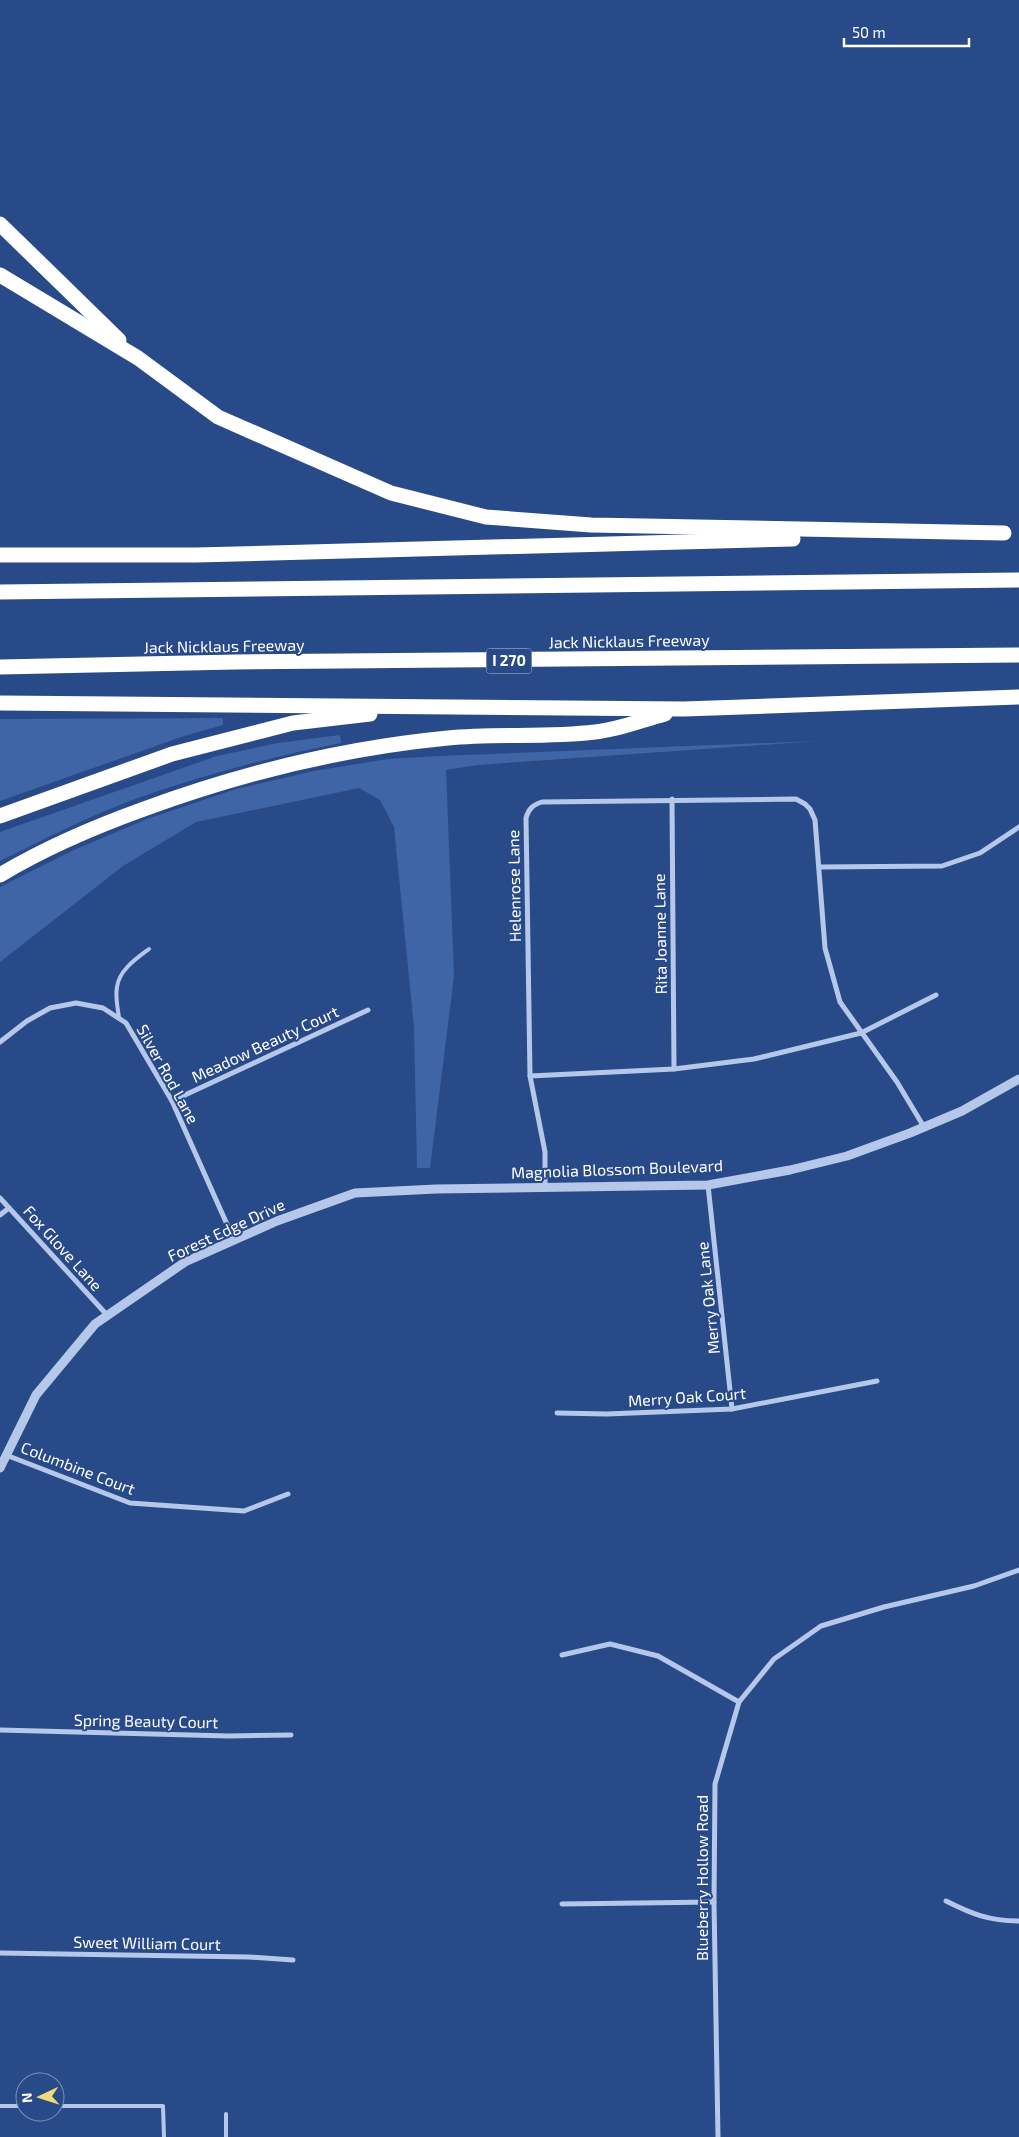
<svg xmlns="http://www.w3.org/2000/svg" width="1019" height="2137" font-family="'Exo 2',sans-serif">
	<rect width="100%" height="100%" fill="#294a89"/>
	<g fill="#4065a7">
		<path d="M223,718V725L184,736L0,801V719Z"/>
		<path d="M340,735L341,743C271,757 202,775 135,799C89,816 44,839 0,861V832L217,756L278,743Z"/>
		<path d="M817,741L477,765L446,770L454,976L430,1168H417L414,1027L394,827L380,800L359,788L196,822L123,866L0,962V887L74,850L147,819L236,789L314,771L388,759L440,756Z"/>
	</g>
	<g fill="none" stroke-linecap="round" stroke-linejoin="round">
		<g stroke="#b6c8e9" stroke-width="4">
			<path d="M119,1018C118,1009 115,997 117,987C119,970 137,958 149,949"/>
			<path d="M0,2106H25"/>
			<path d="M55,2106H163L164,2137"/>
			<path d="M226,2137V2114"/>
		</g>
		<g stroke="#b6c8e9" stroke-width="5">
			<path d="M672,799L674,1069"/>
			<path d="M819,867L942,866L980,853L1019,827"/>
			<path d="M0,1042L27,1021L50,1008L76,1003L103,1008L126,1023L172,1101L234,1240"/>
			<path d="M530,1076L674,1069L754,1059L861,1033L936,995"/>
			<path d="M172,1101L368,1010"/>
			<path d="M708,1185L732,1409"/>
			<path d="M545,1187V1152L530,1076L526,818C529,808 533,805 542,802L796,799L805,804L810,809L815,820L825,948L840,1002L897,1082L924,1127"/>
			<path d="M0,1198L107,1315"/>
			<path d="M0,1215L9,1208"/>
			<path d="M557,1413L607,1414L732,1409L877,1381"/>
			<path d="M6,1455L130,1503L244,1511L288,1494"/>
			<path d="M562,1655L610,1644L658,1656L739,1702"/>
			<path d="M0,1730L229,1736L291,1735"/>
			<path d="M946,1901C972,1914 989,1921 1019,1921"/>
			<path d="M562,1904L714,1902"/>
			<path d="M0,1953L249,1957L293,1960"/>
			<path d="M718,2137L714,1902L715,1784L739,1702L774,1659L821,1626L884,1607L974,1586L1019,1570"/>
		</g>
		<path stroke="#b6c8e9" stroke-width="9" d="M0,1468L36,1395L95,1324L185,1262L277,1221L355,1193L436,1189L708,1185L790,1170L847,1156L910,1133L962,1111L1019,1079"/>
		<g stroke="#fff" stroke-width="15">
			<path d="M0,224L119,340"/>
			<path d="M0,275L138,358L218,417L391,493L486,517L591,525L1004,533"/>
			<path d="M0,555H196L793,539"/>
			<path d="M0,592L1019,580"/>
			<path d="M0,667L235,662L1019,655"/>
			<path d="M0,703L684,709L1019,697"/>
			<path d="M0,816L172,754L293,723L370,714"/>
			<path d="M0,875C45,848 94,827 144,809C242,773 344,748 448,738C497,733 546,738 595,732C618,730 642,720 665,714"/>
		</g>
	</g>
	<g text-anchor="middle" stroke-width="4" stroke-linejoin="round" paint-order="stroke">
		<rect fill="#294a89" stroke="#bfc9dc" stroke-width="1" x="486.5" y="648.5" width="45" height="25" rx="4"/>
		<g font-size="15" font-weight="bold" fill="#fff">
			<text x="509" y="666">I 270</text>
		</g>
		<g font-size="16" fill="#fff" stroke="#294a89">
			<text transform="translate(629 641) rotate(-1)" y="6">Jack Nicklaus Freeway</text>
			<text transform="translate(224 646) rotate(-1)" y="6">Jack Nicklaus Freeway</text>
			<text transform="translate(514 886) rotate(-91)" y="6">Helenrose Lane</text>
			<text transform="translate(660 934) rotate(-91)" y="6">Rita Joanne Lane</text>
			<text transform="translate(265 1044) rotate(-25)" y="6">Meadow Beauty Court</text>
			<text transform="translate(168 1074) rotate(61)" y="6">Silver Rod Lane</text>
			<text transform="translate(617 1169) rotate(-2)" y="6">Magnolia Blossom Boulevard</text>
			<text transform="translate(226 1230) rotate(-25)" y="6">Forest Edge Drive</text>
			<text transform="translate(63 1248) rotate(48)" y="6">Fox Glove Lane</text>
			<text transform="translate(708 1298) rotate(-96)" y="6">Merry Oak Lane</text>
			<text transform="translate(687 1397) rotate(-4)" y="6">Merry Oak Court</text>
			<text transform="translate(78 1468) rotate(21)" y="6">Columbine Court</text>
			<text transform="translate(146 1721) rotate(1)" y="6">Spring Beauty Court</text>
			<text transform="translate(702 1878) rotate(-90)" y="6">Blueberry Hollow Road</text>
			<text transform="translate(147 1943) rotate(1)" y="6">Sweet William Court</text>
		</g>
	</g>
	<g transform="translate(40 2097) rotate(266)"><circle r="24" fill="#294a89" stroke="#7f92b8"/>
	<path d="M0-4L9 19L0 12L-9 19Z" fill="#f0d97c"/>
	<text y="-8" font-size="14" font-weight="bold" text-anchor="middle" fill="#ffffff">N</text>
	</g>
	<path d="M844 38v8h125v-8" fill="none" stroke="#ffffff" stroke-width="2.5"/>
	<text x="852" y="38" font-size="15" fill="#ffffff" stroke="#294a89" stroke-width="4" paint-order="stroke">50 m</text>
</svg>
